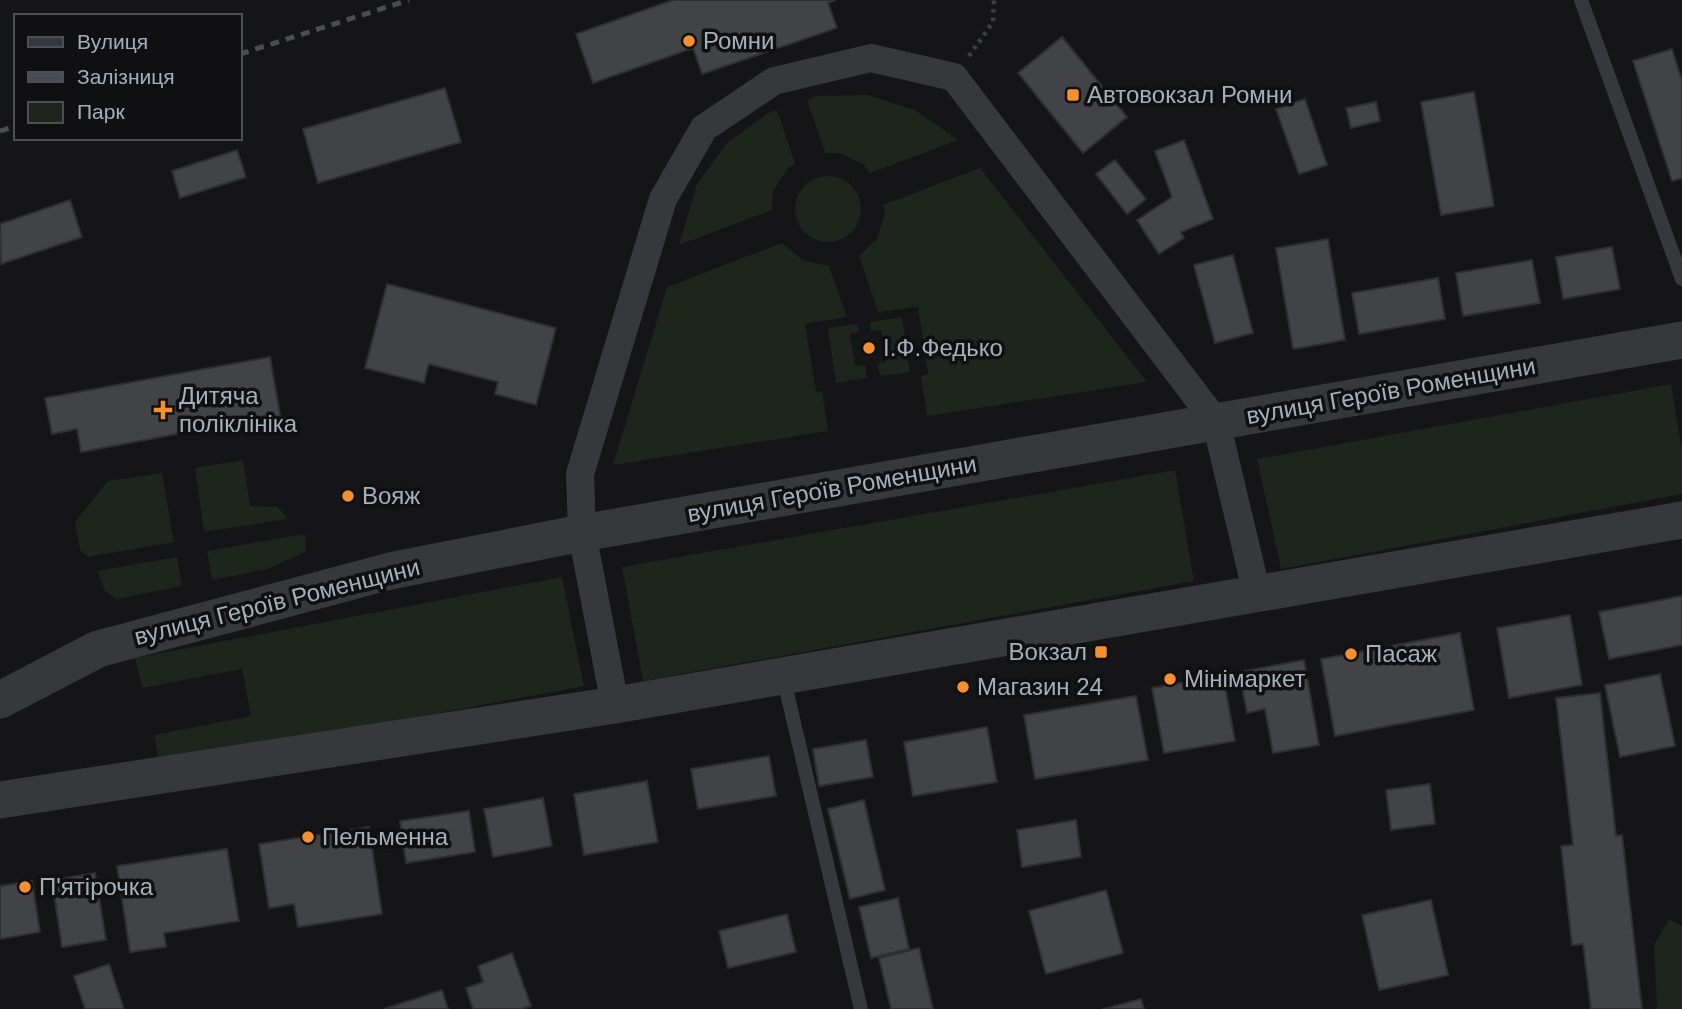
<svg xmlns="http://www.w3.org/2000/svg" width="1682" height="1009" font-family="Arial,sans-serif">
	<rect width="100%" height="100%" fill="#151517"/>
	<g fill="#1d251d">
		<path d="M867,95L915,110L958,140L870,173L863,164L839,153H825L807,100L816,96Z"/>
		<path d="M777,110L795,164L788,168L773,191L772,210L679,245L697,184L727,143L768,113Z"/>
		<path d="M980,168L1147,382L927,416L921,376L928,374L918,307L878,312L859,256L877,239L885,213L883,205Z"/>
		<circle cx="828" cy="209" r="33"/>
		<path d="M782,243L804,261L829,266L847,317L805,324L816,392L822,391L828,431L613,465L667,287Z"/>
		<path d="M902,317L910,372L880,376L878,363L886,362L881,330L871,331L870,322Z"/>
		<path d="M857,324L859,332L850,334L855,366L865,365L867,378L836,383L828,328Z"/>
		<path d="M1671,384L1682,450V494L1281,569L1257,459Z"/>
		<path d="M243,460L250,506L278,507L288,519L204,532L195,468Z"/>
		<path d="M1175,470L1194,581L643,681L622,567Z"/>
		<path d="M162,473L174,542L88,557L80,550L75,522L108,481Z"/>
		<path d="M305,534L306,552L267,569L212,580L207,551Z"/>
		<path d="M177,557L182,586L117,599L105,591L97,571Z"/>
		<path d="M562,577L584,686L160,765L154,735L251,716L242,669L142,688L135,658Z"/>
		<path d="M1669,919L1682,926V1009H1657L1654,945Z"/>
	</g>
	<g fill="#414347" stroke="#2f2f33" stroke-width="2">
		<path d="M673,0H836L828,3L837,28L702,74L693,48L593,83L576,34Z"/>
		<path d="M1062,37L1127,117L1083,153L1018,73Z"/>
		<path d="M1672,49L1682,81V178L1672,181L1633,61Z"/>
		<path d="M445,88L461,142L318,183L303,129Z"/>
		<path d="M1474,92L1494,206L1441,215L1421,102Z"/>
		<path d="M1305,99L1327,165L1299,174L1276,109Z"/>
		<path d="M1376,102L1380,121L1351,128L1346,108Z"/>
		<path d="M1184,140L1213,219L1181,232L1184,238L1159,254L1137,220L1172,197L1155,151Z"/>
		<path d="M237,150L246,177L180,198L172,171Z"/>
		<path d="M1115,160L1146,199L1127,214L1096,174Z"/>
		<path d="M70,200L82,237L1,264L0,224Z"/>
		<path d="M1328,239L1345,340L1293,349L1276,248Z"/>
		<path d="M1612,247L1620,289L1563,299L1556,257Z"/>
		<path d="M1233,255L1253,333L1215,343L1194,265Z"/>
		<path d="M1532,260L1540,303L1463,316L1456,273Z"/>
		<path d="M1438,278L1445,319L1359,334L1352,293Z"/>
		<path d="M387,284L556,328L536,405L495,394L498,382L429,364L424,383L365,368Z"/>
		<path d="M270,357L282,426L243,434L241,422L81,452L77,429L52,434L45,398Z"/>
		<path d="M1682,596V645L1609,659L1599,612Z"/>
		<path d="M1570,615L1582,685L1509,698L1497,628Z"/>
		<path d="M1460,633L1474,710L1335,736L1321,659Z"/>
		<path d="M1304,660L1319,745L1273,753L1265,709L1247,713L1239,672Z"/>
		<path d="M1660,674L1675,746L1620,757L1605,685Z"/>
		<path d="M1223,675L1235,741L1164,753L1152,688Z"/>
		<path d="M1600,693L1616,836L1622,835L1642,1009H1591L1583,944L1572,945L1561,846L1573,845L1556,698Z"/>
		<path d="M1136,696L1148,760L1035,779L1024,715Z"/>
		<path d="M987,727L997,782L913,796L904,742Z"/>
		<path d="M866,740L873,777L819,786L813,749Z"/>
		<path d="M769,756L776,796L698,809L691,769Z"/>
		<path d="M647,781L658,842L584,855L574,794Z"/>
		<path d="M1430,784L1435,824L1391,830L1386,790Z"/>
		<path d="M543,798L552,846L493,857L484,809Z"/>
		<path d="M864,800L885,890L850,899L828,809Z"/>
		<path d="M469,811L475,852L406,863L400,821Z"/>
		<path d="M1076,820L1081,857L1022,867L1017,830Z"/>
		<path d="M369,827L382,914L298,927L294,904L269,908L259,844Z"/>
		<path d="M227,849L239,921L164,933L166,947L130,952L117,866Z"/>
		<path d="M95,873L106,940L62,947L52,880Z"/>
		<path d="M32,881L40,932L0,939V886Z"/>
		<path d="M1106,890L1123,953L1046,974L1029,911Z"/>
		<path d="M898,898L909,949L871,958L859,907Z"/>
		<path d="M1431,900L1448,975L1379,990L1362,915Z"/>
		<path d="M787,914L796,952L728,968L719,931Z"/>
		<path d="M919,948L933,1009H891L879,958Z"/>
		<path d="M512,953L531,1006L522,1009H473L466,988L483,982L478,966Z"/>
		<path d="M109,964L124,1009H85L74,976Z"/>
		<path d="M442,990L448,1009H384Z"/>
		<path d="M1141,999L1144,1009H1103Z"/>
	</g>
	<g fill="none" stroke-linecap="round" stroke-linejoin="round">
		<path stroke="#3c3f43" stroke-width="4.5" stroke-dasharray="3.5 5" stroke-linecap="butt" d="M969,56L993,22L994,0"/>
		<g stroke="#36383c" stroke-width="14">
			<path d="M1581,0L1682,279"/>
			<path d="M783,676L861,1009"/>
		</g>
		<path stroke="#36383c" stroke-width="28" d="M615,705L582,533L580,474L663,199L704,128L774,81L871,58L954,77L1216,422L1257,594"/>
		<g stroke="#36383c" stroke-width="37">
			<path d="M0,700L98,649L390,571L582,533L1682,340"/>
			<path d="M0,800L615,705L1682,520"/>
		</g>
		<g stroke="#494c51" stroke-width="5" stroke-dasharray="9 7" stroke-linecap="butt">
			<path d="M240,54L409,0"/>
			<path d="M0,131L16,126"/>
		</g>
	</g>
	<g fill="#f6902d" stroke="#101012" stroke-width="2.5">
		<circle cx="689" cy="41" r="7"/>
		<rect x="1066" y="88" width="14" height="14" rx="3.5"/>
		<circle cx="869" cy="348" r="7"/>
		<path d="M159.5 399.5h7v7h7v7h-7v7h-7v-7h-7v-7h7z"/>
		<circle cx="348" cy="496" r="7"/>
		<rect x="1094" y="645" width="14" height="14" rx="3.5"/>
		<circle cx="1351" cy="654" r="7"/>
		<circle cx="1170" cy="679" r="7"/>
		<circle cx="963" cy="687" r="7"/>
		<circle cx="308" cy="837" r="7"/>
		<circle cx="25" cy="887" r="7"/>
	</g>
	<g text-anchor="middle" stroke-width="7" stroke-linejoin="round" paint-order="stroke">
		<g font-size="24" fill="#a6afb7" stroke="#101012" text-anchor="start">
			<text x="703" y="49">Ромни</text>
			<text x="1087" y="103">Автовокзал Ромни</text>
			<text x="883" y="356">І.Ф.Федько</text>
			<text x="179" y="404">Дитяча<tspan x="179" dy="28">поліклініка</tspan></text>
			<text x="362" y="504">Вояж</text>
			<text x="1087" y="660" text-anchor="end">Вокзал</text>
			<text x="1365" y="662">Пасаж</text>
			<text x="1184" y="687">Мінімаркет</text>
			<text x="977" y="695">Магазин 24</text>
			<text x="322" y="845">Пельменна</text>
			<text x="39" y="895">П'ятірочка</text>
		</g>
		<g font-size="24" fill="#a6afb7" stroke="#101012">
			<text transform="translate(1391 391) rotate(-10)" y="8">вулиця Героїв Роменщини</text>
			<text transform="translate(832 489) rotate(-10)" y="8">вулиця Героїв Роменщини</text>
			<text transform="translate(277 602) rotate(-14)" y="8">вулиця Героїв Роменщини</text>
		</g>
	</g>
	<rect x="14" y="14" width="228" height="126" fill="#101012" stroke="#4c5054" stroke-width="2"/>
	<rect x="28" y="37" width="35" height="10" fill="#36383c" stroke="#4c5054" stroke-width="2"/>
	<text x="77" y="49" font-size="21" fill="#a6afb7">Вулиця</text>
	<rect x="28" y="72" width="35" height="10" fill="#494c51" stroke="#4c5054" stroke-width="2"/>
	<text x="77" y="84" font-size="21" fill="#a6afb7">Залізниця</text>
	<rect x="28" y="102" width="35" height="21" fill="#1d251d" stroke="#4c5054" stroke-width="2"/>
	<text x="77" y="119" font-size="21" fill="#a6afb7">Парк</text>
</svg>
